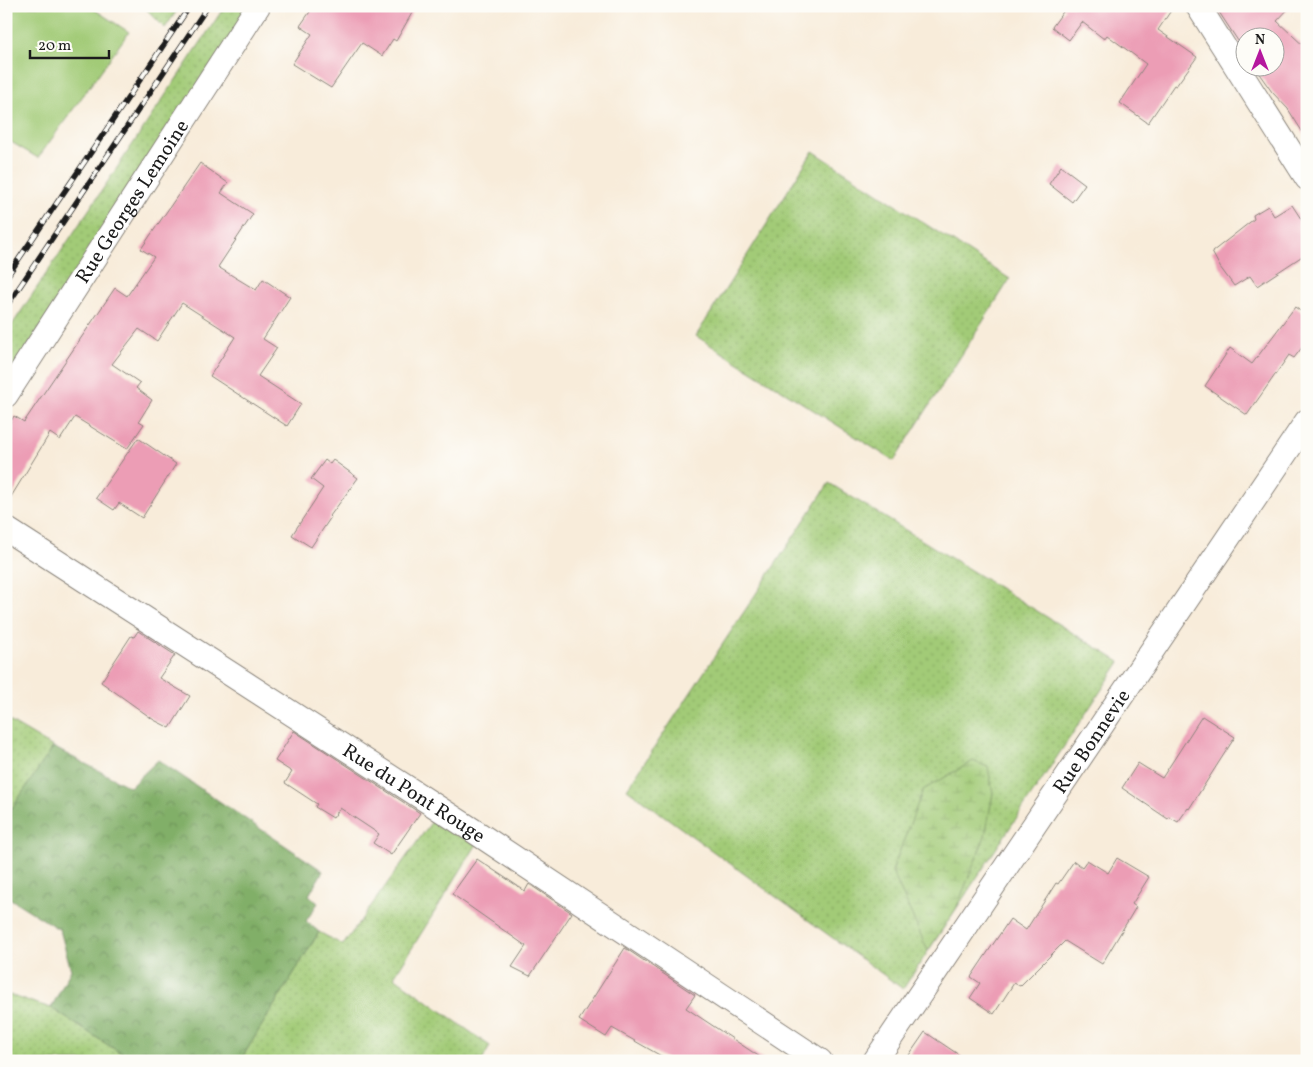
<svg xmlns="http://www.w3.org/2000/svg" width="1313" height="1067" font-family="Vollkorn,serif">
	<defs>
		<pattern id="grass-dots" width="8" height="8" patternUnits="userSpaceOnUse" patternTransform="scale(1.25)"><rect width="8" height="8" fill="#a2cb77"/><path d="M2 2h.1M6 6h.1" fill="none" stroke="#8bae66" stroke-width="1.8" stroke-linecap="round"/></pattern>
		<pattern id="forest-crowns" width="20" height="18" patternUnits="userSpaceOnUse" patternTransform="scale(1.25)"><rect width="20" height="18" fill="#81af68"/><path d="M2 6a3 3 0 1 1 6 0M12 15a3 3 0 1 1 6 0" fill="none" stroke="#698e55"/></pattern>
		<pattern id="wetland-marsh" width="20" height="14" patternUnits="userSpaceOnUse" patternTransform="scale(1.25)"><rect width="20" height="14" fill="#a2cb77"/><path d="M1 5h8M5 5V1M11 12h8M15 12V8" fill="none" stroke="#8bae66"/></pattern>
	</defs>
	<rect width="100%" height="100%" fill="#fdfcf7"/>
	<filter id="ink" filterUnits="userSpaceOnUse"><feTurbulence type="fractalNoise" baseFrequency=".02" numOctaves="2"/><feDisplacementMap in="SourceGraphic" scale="10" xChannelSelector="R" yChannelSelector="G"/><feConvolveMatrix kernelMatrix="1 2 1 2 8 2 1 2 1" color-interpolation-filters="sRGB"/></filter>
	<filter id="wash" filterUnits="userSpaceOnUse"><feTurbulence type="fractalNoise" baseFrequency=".0096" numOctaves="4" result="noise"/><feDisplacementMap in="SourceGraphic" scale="20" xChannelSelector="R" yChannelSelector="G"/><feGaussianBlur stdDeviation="1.12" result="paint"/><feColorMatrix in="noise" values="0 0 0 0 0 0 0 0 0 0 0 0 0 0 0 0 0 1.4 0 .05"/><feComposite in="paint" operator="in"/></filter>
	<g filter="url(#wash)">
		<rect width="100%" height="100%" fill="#f8ecda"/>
		<g fill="url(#grass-dots)" stroke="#5f744a">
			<path d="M147,6H180L165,28L146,9Z"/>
			<path d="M225,6H254L6,379V334Z"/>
			<path d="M813,151L1010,279L894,461L696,336Z"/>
			<path d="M829,483L1120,662L903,989L627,789Z"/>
			<path d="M6,719L53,747L14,809L6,804Z"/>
			<path d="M440,810L477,844L394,977L490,1046L482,1061H240L319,932L343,945Z"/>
			<path d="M6,994L51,1008L133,1061H6Z"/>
		</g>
		<path fill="url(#forest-crowns)" stroke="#4e6642" d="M53,747L130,787L158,760L323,871L309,895L318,903L306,921L319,932L240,1061H133L51,1008L71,970L60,930L6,896V817Z"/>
		<path fill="url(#wetland-marsh)" stroke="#5f744a" d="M973,761L988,767L993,793L985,836L956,909L928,951L892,871L923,790Z"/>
		<path fill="#a2cb77" stroke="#5f744a" d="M6,6H89L129,32L38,158L6,139Z"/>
		<g id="blocks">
			<g fill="#ec9db5">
				<path d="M314,6H416L396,41L393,39L382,56L362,43L331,88L292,64L312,34L300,26Z"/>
				<path d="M1061,6H1174L1158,30L1197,57L1176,86L1174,85L1148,123L1120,103L1146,64L1107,35L1104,39L1082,22L1069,40L1052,27L1065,9Z"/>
				<path d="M1215,6H1291L1277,21L1307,49V139L1288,109L1272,92L1255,68H1276V38H1246V53Z"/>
				<path d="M200,163L228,183L221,193L253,214L218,267L256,290L263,279L290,297L263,339L277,348L258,376L301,404L287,426L210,376L235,337L182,303L157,341L139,329L112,364L140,383L136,388L152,400L139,421L144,424L127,449L75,417L60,440L50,433L6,505V429L14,416L24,422L115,288L127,296L154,257L141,249Z"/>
				<path d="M1061,166L1085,184L1072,202L1049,184Z"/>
				<path d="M1292,205L1307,228V253L1257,286L1250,276L1234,286L1220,267L1212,252L1254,219L1253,215L1268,206L1274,216Z"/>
				<path d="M1295,307L1307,316V341L1294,358L1289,355L1247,415L1205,386L1230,348L1252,364Z"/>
				<path d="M138,438L176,464L142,518L119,503L114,510L96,498Z"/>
				<path d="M325,460L330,464L333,460L358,478L330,516L331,517L311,547L292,535L323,488L311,479Z"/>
				<path d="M138,631L175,655L159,678L190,696L170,728L154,720L101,682L131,636L134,637Z"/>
				<path d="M1202,716L1235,737L1189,809L1188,808L1178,822L1169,817L1168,819L1122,788L1138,763L1162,778Z"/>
				<path d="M294,731L420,813L391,855L373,843L379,834L340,808L333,818L315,807L317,804L285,783L292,772L275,761Z"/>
				<path d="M1117,858L1149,877L1132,904L1136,907L1102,964L1065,941L1020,986L1014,983L994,1014L970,998L980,983L971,977L1010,919L1026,930L1056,883L1058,884L1074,861L1082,867L1087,860L1108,873Z"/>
				<path d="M477,859L525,891L529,884L572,913L530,976L512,967L526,946L452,894Z"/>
				<path d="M625,948L695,995L686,1008L766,1061H670L612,1028L606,1037L579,1020Z"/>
				<path d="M925,1032L968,1061H905Z"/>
			</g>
		</g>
	</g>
	<g filter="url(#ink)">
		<use href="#blocks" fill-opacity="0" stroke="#8a847b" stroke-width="1"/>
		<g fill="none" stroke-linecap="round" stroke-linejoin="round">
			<g stroke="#8a847b" stroke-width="26">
				<g id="minor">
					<path d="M1198,6L1307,178"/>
					<path id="s1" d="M6,395L258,6"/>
					<path id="s2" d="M6,529L477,833L820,1061"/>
					<path id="s3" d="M875,1061L1307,421"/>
				</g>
			</g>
			<use href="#minor" stroke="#fff" stroke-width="24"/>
			<g stroke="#1c1c1c" stroke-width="5.5">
				<g id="rail">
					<path d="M6,278L190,6"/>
					<path d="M6,307L208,6"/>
				</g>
			</g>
			<use href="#rail" stroke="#fdfcf7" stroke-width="4" stroke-dasharray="11" stroke-linecap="butt"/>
		</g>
	</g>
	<g text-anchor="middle" stroke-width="4" stroke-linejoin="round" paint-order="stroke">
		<g font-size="20" fill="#1c1c1c" stroke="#fdfcf7">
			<text dy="7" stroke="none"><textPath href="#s1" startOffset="231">Rue Georges Lemoine</textPath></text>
			<text dy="7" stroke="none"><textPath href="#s3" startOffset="386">Rue Bonnevie</textPath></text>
			<text dy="7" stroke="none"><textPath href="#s2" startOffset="486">Rue du Pont Rouge</textPath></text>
		</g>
	</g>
	<rect width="1313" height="1067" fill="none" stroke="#fdfcf7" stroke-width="25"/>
	<g transform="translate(1260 52)"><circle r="24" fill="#fdfcf7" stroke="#a3a29f"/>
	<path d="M0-4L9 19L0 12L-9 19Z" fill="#b5179e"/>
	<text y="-8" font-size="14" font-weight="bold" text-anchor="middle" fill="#1c1c1c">N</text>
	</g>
	<path d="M30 50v8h79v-8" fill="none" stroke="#1c1c1c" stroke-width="2.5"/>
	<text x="38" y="50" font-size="15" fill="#1c1c1c" stroke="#fdfcf7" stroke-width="4" paint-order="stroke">20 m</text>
</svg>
